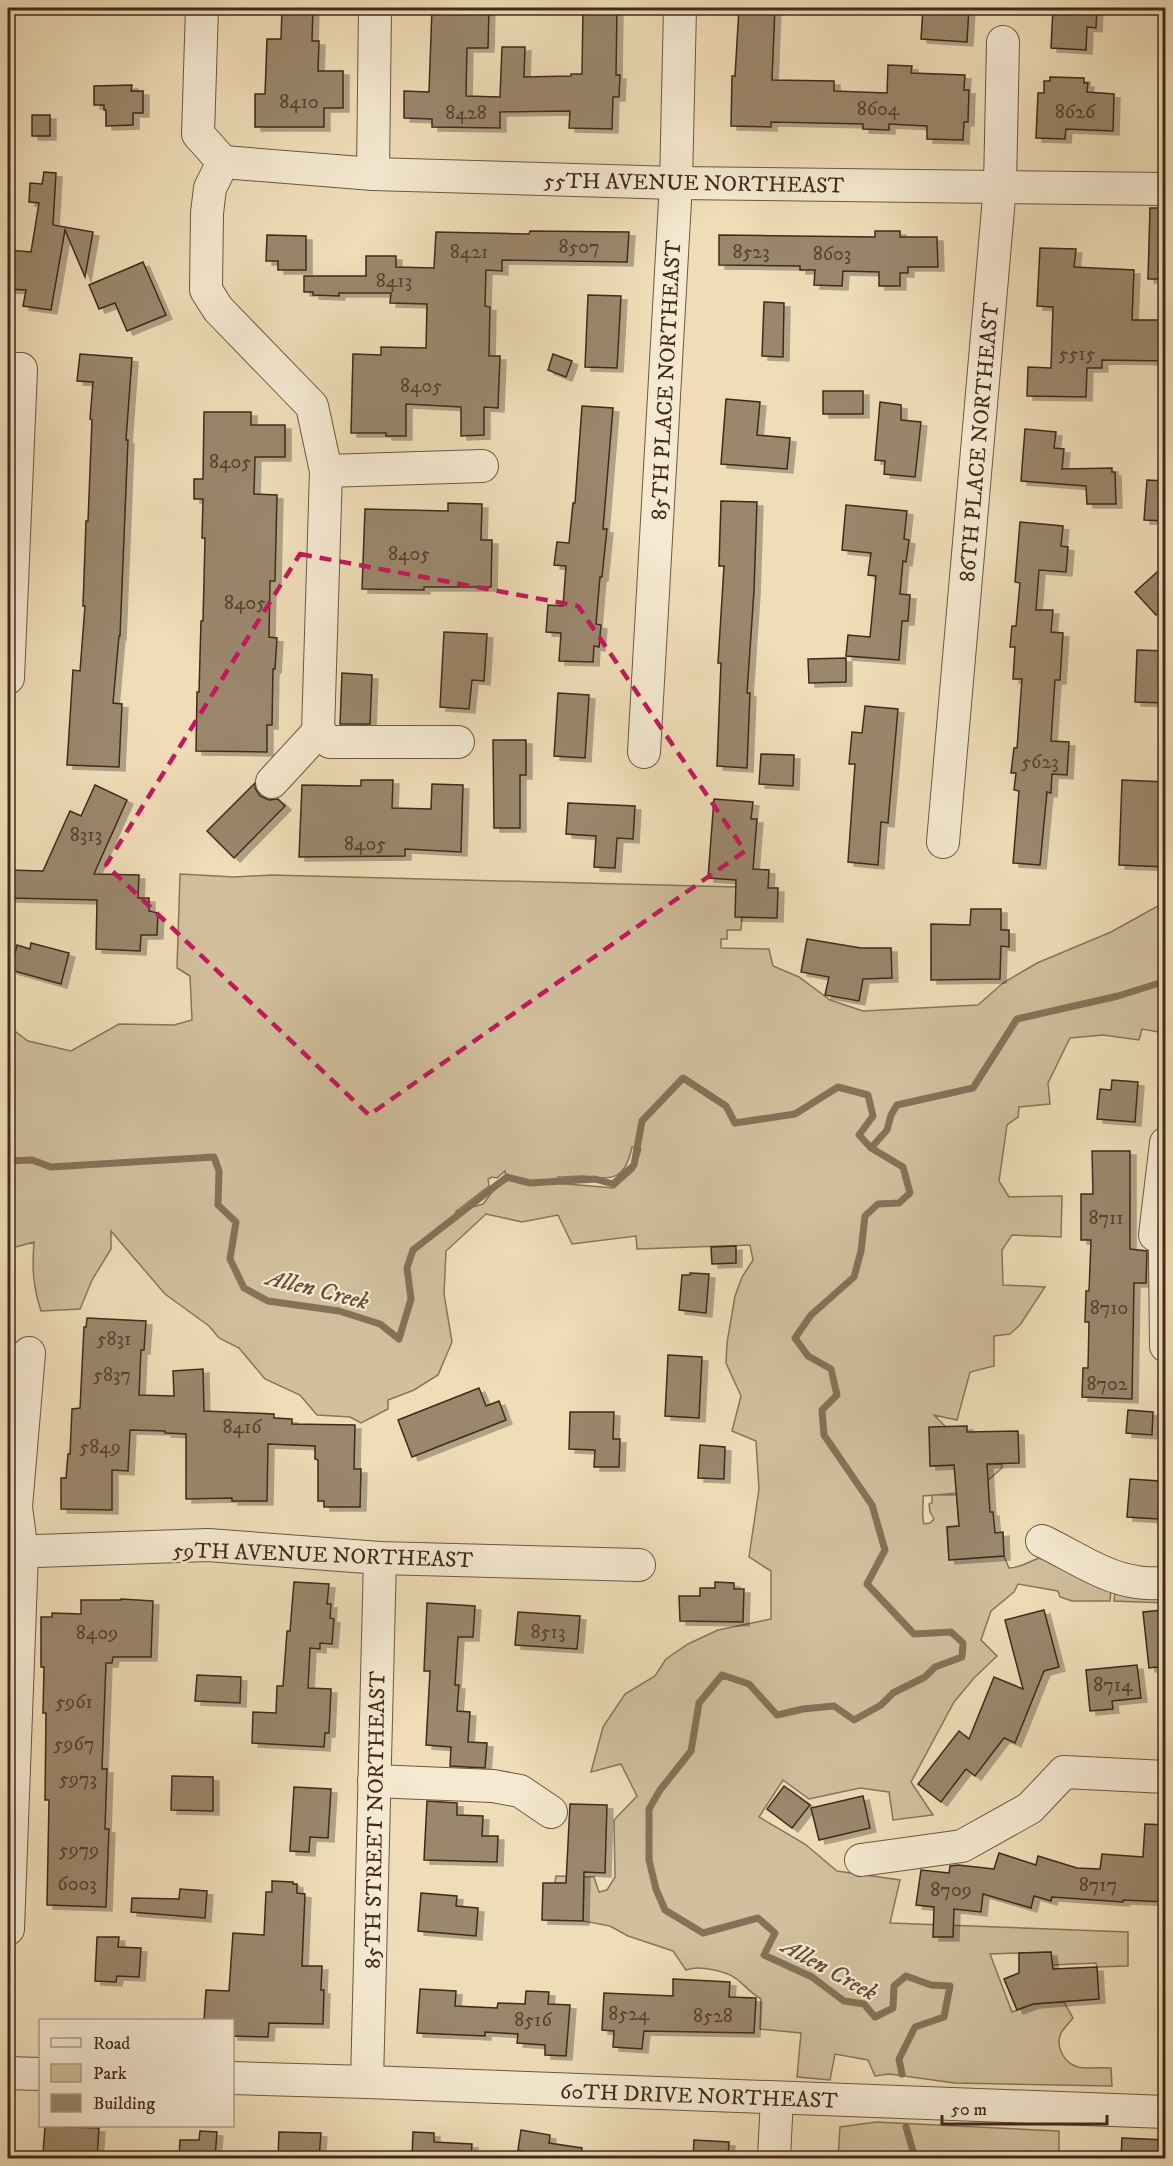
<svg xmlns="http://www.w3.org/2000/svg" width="1173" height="2166" font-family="'IM FELL DW Pica',serif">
	<defs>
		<filter id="shadow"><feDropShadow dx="6" dy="4" stdDeviation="0" flood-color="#0004"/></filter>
	</defs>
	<rect width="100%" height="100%" fill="#efddb8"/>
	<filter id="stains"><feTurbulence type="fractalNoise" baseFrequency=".00333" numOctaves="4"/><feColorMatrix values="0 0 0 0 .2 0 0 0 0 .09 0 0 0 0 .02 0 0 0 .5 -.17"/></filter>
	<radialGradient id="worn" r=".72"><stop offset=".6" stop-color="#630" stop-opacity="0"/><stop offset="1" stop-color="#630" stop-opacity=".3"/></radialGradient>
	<g fill="#d1bf9d" stroke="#89745c" stroke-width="1.5" fill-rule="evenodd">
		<path d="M180,874L234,877L272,875L736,887L742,917L741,930H727V939H721V948L769,949L773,966L799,977L830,1000L863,1011L978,1005L1003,983L1037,963L1111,932L1165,902V1033L1142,1029L1139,1040L1103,1035L1070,1038L1048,1083L1050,1104L1019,1107L1018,1117L1007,1125L999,1181L1009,1197L1062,1196L1061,1237L1012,1235L1002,1250L1003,1285L1045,1287L1020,1325L1010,1334L994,1336V1366L970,1372L957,1420L934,1415L946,1427L929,1428L931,1466L1002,1464V1468L985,1483L957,1493L923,1496C924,1505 921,1515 924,1524L930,1523L934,1519L930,1512L929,1504L932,1503V1495H957L959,1526L947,1527L949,1560L1004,1556L1009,1568C1023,1568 1033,1558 1047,1556L1165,1592V1603L1114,1601L1115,1590H1111L1110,1601H1072L1060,1597L1058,1591L1018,1584L1014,1592L991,1611L981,1640L997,1656L974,1678L954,1702L911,1782L933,1815L893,1820L889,1792L860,1788L809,1799L783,1780L759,1817L805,1844L837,1871L900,1880L890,1923L1128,1932V1966L1097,1967L1096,1963L1052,1965L1051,1952L990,1954L1012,2012L1033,2004L1064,2002L1073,2018C1069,2023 1064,2028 1061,2033C1055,2047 1064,2063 1078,2067C1088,2069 1101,2067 1111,2068L1112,2086L955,2083L889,2074L875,2076L868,2060L835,2054L830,2080L797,2077L801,2033L760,2029L761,1999C751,1993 746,1987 738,1980C728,1971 699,1965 686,1970L673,1951L628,1936L610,1926L583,1921L584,1884L555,1883L556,1876L594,1877L599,1892L607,1890L615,1877L614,1820L637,1796L621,1764L591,1772L603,1727L625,1694L655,1676L666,1659L688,1644L718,1630L771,1619V1571L749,1557L759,1489L756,1441L732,1431L741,1396L726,1363L727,1343L735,1296L742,1277L753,1260L750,1245L637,1249L636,1236L572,1244L558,1215L522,1222L486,1214L446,1251L444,1294L452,1342L438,1375L414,1390L388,1400V1409L361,1423L350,1417L317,1415L300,1395L265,1379L239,1348L219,1338L209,1326L165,1294L111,1231V1249L92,1280L80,1309L41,1311C33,1286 32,1269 34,1242L8,1249V1026L28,1041L71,1051L119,1024L174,1025L192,1020L190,976L177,968ZM632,1147L641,1149L634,1170L614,1188L555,1183L558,1177C566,1177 575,1176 583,1176C614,1180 625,1180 632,1147ZM505,1171L507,1181L493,1191L483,1204L455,1212L489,1186L488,1179L492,1177L497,1178Z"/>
		<path d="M876,2122L1059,2131V2153L1065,2158H838L840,2127Z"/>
	</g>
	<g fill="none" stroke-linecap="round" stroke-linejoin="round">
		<g stroke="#867158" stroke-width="7">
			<path d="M871,1148L887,1130L891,1115L897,1105L973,1088L1017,1019L1118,996L1166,981"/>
			<path d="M8,1161L32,1160L51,1167L214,1157L219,1171L218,1205L236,1222L230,1259L244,1288L268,1301L339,1311L380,1324L399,1339L411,1299L407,1268L413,1250L507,1177L530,1183L595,1179L613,1184L634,1165L642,1121L683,1078L726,1106L735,1123L795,1114L838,1087L868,1095L873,1116L859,1135L871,1148L903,1167L910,1193L899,1203L878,1204L865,1216L861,1251L854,1277L811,1315L795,1338L808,1356L831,1369L837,1395L822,1410L824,1435L872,1505L885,1550L867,1584L914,1634L951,1632L963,1643L962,1657L935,1667L925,1677L893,1693L881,1705L854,1720L834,1706L803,1709L777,1715L749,1684L722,1675L699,1703L691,1751L660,1790L649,1809V1860L656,1889L665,1910L703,1933L758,1918L775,1933L764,1955L812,1977L844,2001L864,2004L875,2017L893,2008L894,1986L906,1976L931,1985L950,1986L944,2017L915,2027L899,2059L902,2074"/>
			<path d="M906,2127L915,2158"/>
		</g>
	</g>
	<g fill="#9b876c" stroke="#412a1a" stroke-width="1.5" filter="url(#shadow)">
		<path d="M282,8H313L312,41H319L318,71H343V108H324V127H255V94H265L267,39H281Z"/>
		<path d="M432,8H489L488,48H467L466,96L500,97L502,47H525L524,77L571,76V74H582L583,8H617L616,75H620L619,97H613L612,129L569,128L570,111L500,112V128L432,127V119L404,118V91L429,92Z"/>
		<path d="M739,8H775L772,80L834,81V91L887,93L888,65L912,66L911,73L965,75L964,90H969L968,122H964L963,140L927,139V126L889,124V130L863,129V124L771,122V127L731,126L732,76H735Z"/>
		<path d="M923,8H969L967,42L921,39Z"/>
		<path d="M1053,8H1097L1096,28L1087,27L1086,50L1051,48Z"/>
		<path d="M1050,77L1084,78V83H1088L1087,92L1114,94L1113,131L1066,129L1065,139L1036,138L1038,93H1044V81H1050Z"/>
		<path d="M132,85L131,91H143V113H133V125L106,126V110H104V105H94V86Z"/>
		<rect x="32" y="115" width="18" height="21"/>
		<path d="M44,172L56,173L53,225L93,232L85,277L65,230L51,310L23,306L26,290L8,289V250L31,252L39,203L29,202L30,183L42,184Z"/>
		<path d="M1150,208H1166V279H1148Z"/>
		<path d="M530,231L629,232L627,262L502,260V271L486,270L485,306L490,307L489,356H500L498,408L484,407V435L461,436V407L406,404V436H386V433H351L353,354L381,355V347L426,348L427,304L390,303L391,293H339V296L313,295V292H304V276H366V256H396V267L434,268L436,232L529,234Z"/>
		<path d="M875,231H900V237H937L938,267H908V273H900V286H879V272L843,271L842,286L814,285L815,270H800V266L719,265V235L875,237Z"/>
		<path d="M267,235L306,236V270H278V261H266Z"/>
		<path d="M1040,248L1076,249L1074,267L1134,270L1132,320H1166V361L1102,360V368H1087L1086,397L1027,396L1028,367L1051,368L1053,307L1037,306Z"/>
		<path d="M143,262L166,315L127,331L115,303L99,309L89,285Z"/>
		<path d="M588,295L621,296L617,368L585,367Z"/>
		<path d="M764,302L784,303L783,357L762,356Z"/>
		<path d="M80,354L132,358L126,440H128L120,636H119L113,703L122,704L119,767L67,765L73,670L80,671L85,606H83L86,521H88L92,420L90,419L93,382L77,381Z"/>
		<path d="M553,354L572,361L566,377L548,370Z"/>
		<rect x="823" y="391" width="40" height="23"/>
		<path d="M726,399L760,402L757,435L790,438L787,469L721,464Z"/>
		<path d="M880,402L901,405V420L921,422L915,477L884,474L885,461L875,460Z"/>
		<path d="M582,406L613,408L603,529H607L602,577H600L596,624L601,625L599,647L594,646L593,662L559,661L561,633L546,632L548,605L563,606L566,566L554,565L557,542L569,543L573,503H575Z"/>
		<path d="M204,412H251V425H285V457H255L254,494L277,495L275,581H270L269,637L277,638L275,669H273L272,725H267V752L196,751L197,692H199L201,621H203L205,538H202L203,499H194V479H203Z"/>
		<path d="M1025,429L1056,432L1054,448L1064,449L1062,469L1112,468V472H1115L1116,504H1087L1086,486L1021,481Z"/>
		<path d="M1147,480L1166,481V521L1144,520Z"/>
		<path d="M721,501L757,502L754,591L747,693H750L747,768L717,766L721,663H718L724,566H719Z"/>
		<path d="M448,503L482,504L481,540H492L491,587H424V590L362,589L365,509L448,511Z"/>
		<path d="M846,505L907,511L904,539L909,540L906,562L903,561L900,594L910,595L908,621H902L899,660L846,656L848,635L870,637L876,576L868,575L871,553L842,550Z"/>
		<path d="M1020,522L1063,526L1061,546L1068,547L1066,572L1039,570L1036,610H1053L1051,632L1063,633L1060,680H1055L1051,741L1069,742L1067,775L1052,774L1051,793L1047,792L1040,865L1013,863L1019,791L1014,790L1016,773H1011L1014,748H1017L1022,679H1013L1015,647H1010L1012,626H1016L1020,583L1015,582Z"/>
		<path d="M1166,564V607L1156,615L1135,592Z"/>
		<path d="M444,632L487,634L484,681L472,680L469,709L440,707Z"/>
		<path d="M1137,650L1166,651V703L1135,702Z"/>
		<path d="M846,658V682L809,683L808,659Z"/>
		<path d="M342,673L372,675L370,724H340Z"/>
		<path d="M558,693L589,695L585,758L554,756Z"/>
		<path d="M865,706L898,709L888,823L881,822L878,865L848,862L855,764H849L852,732L862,733Z"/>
		<path d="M493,740H526V775H520V828H494Z"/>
		<path d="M761,754L794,755L793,786L759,784Z"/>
		<path d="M361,780H393L392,808L431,809L432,784L463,785L461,852L405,849V856L299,857L302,785L361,786Z"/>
		<path d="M1122,780L1166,782V867L1119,865Z"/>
		<path d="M255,783V788L260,796L269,800L278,799L285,806L234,858L207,831Z"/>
		<path d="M95,785L127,800L94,874L139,875L138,898H149V911L158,913L157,935H141L140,951L96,949L97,900L8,898V870L43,871L70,811L81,816Z"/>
		<path d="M714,799L753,802L751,819H757L753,869L769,870L768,888H778L777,918L735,917L736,880L708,878Z"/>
		<path d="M568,803L635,806L633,839L617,838L615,868L594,867L596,836L566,834Z"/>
		<path d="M971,909H1001V930H1009V947L1001,946L1000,979L931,980V924L970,925Z"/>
		<path d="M807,939L861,948H891L892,978L863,979L859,1001L825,995L829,977L801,972Z"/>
		<path d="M31,943L69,953L61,984L11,970L17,945L30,949Z"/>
		<path d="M1112,1080L1138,1082L1135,1122L1097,1119L1100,1089L1111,1090Z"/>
		<path d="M1092,1151H1130V1249L1147,1251L1146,1283H1134L1132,1399L1082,1397L1083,1368H1088L1089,1322H1085L1086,1291H1089L1091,1240H1081V1194H1093Z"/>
		<path d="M736,1246V1263L712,1264L711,1247Z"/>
		<path d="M690,1273L709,1274L706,1313L679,1310L682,1275H690Z"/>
		<path d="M87,1318L146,1321L144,1350H141L139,1395L174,1396L173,1371L203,1369L204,1411L274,1414V1418L292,1419V1424L355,1425L354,1469H361L360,1507H324V1501H318V1460L315,1459V1446L268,1444L267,1501H232V1498L186,1499V1434L165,1433V1431L130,1430L128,1471L112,1470V1510L61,1509V1478H66L68,1454H70L72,1409L80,1408L84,1327H86Z"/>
		<path d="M668,1355L702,1357L699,1418L665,1416Z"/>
		<path d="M479,1388L486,1406L499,1401L506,1420L412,1457L398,1420Z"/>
		<path d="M1128,1410L1153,1412L1152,1435L1126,1433Z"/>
		<path d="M570,1412H614L613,1439H620L619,1467H594L595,1450L569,1449Z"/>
		<path d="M967,1426V1432L1018,1431L1019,1463L987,1464L990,1512H993L995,1533L1003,1532L1004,1556L949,1560L947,1527L959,1526L954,1465L930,1466L929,1427Z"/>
		<path d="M700,1445L725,1447L724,1479L698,1478Z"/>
		<path d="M1130,1479L1160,1481L1158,1519L1127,1517Z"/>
		<path d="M294,1582L329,1584L327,1604H331L330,1618L334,1619L332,1644L320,1643V1649L310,1648L308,1688L331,1689L329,1733H325L324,1747L252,1743L253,1712L276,1713L277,1686H283L287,1631H290Z"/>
		<path d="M715,1582L734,1583V1589H744L743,1622L680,1621L679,1596H700V1588H715Z"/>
		<path d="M121,1599L153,1601L151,1657H113L112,1663H106L102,1769H107L105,1829H109L106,1907L47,1905L49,1800H45L46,1713H43L44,1667H41V1617H52V1613L81,1614V1600H121Z"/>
		<path d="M427,1603L475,1606L473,1637H458L455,1685H459L457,1711L470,1712L468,1742L487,1743L485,1768L450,1766L451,1747L426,1745L430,1671H424Z"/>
		<path d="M1044,1610L1059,1667L1044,1671L1015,1743L1004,1738L975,1776L966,1769L941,1802L918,1784L959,1731L969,1739L994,1677L1023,1689L1005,1620Z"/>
		<path d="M1163,1610V1622H1166V1666L1149,1668L1143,1612Z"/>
		<path d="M518,1612L580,1616L577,1649L515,1645Z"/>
		<path d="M1137,1665L1141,1698L1112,1701L1113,1709L1090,1711L1086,1670Z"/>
		<path d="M197,1675L241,1677L240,1703L195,1701Z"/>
		<path d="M172,1776L213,1777V1811L171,1810Z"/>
		<path d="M784,1786L810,1805L792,1828L767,1809Z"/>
		<path d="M294,1787L331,1789L328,1838L310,1837L309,1852L290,1851Z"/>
		<path d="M863,1796L870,1828L819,1840L811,1808Z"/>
		<path d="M427,1801L457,1803V1815L483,1816L482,1836H498L497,1862L424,1860Z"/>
		<path d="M570,1804L607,1805L605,1873L584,1872L583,1921L542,1920L543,1883H566Z"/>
		<path d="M1145,1824L1166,1825V1902L1123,1900V1902L1052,1897L1051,1901L1034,1896L1031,1908L983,1894L981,1912L954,1909L953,1937H933L934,1907L916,1905L921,1870L949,1873L950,1866L958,1865L994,1869L999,1853L1036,1865L1038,1856L1077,1868L1100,1869L1102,1854L1143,1857Z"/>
		<path d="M272,1881L293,1882V1884H297V1893L305,1894L302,1966H322L321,1990H324L323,2024L269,2023L268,2037L232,2036V2020H204L206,1990L229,1991L233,1933L264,1935L266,1892H272Z"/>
		<path d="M180,1889L207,1891L205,1918L131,1912L132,1898L179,1899Z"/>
		<path d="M421,1893L457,1896L456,1906L478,1908L476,1936L418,1931Z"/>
		<path d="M97,1937H119L118,1947L141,1948L139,1977L117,1976L116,1982L95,1981Z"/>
		<path d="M1051,1952L1053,1969L1097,1967L1099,1999L1033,2004L1017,2010L1004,1979L1019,1973V1953Z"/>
		<path d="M673,1979L730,1982L729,1997L756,1998L754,2033L644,2031L642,2049L613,2047L614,2031L602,2030L604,1993L673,1996Z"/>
		<path d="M420,1989L456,1991L455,2006L497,2008L498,2003L525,2004L526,1991L549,1992L548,2004L570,2005L566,2056L545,2055V2045L517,2043L518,2034L485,2032V2036L417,2033Z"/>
		<path d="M45,2126L99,2128L97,2158H66V2156L43,2154Z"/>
		<path d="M521,2130L550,2135L549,2143L582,2148L581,2158H522L523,2151L518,2150Z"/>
		<path d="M200,2131L217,2132L215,2158H179L180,2140H199Z"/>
		<path d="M279,2132L321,2133L319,2158H278Z"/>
		<path d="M413,2132L434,2133V2142L472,2144L471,2158H412Z"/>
		<path d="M1122,2138L1166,2140V2158H1121Z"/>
		<path d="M694,2140L729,2142L728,2158H693Z"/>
	</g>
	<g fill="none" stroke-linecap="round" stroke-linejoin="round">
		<g stroke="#6c5742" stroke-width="34">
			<g id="minor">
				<path d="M202,8L198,134L223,162"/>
				<path d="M223,162L373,174L676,183L1166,189"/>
				<path d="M223,162L210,188L207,213L206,290L218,309L312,406L326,471L318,732L272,782"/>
				<path d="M373,174L375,8"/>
				<path d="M8,369H21L8,678"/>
				<path d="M326,471L482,466"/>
				<path d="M318,732L330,742H458"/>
				<path d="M644,752L676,183L680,8"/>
				<path d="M943,842L1000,186L1003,42"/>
				<path d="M1155,1235L1166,1143"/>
				<path d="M1165,1252L1166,1346"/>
				<path d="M1042,1541C1072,1555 1104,1578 1137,1582C1146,1584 1156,1583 1166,1583"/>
				<path d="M8,1552L208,1545L380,1558L639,1565"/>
				<path d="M374,1781L493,1786L520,1791L551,1812"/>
				<path d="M861,1860L962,1846L1030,1808L1064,1772L1166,1777"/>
				<path d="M8,1929L22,1553L16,1507L29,1353"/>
				<path d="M8,2073L40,2074"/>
				<path d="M232,2078L367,2082L1166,2112"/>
				<path d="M367,2082L380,1558"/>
				<path d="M774,2158L777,2098"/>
			</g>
		</g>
		<use href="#minor" stroke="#f5e9d1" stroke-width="32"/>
	</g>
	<path fill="none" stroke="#c2185b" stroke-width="4.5" stroke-dasharray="12 8" stroke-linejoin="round" d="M300,554L578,606L745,851L369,1115L106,865Z"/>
	<g text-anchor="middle" stroke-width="4.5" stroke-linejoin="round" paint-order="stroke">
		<g font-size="20" fill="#58412e">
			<text x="299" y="108">8410</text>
			<text x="878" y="115">8604</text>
			<text x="1075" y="118">8626</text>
			<text x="466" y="119">8428</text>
			<text x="579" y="253">8507</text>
			<text x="469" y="258">8421</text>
			<text x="751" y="258">8523</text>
			<text x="832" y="260">8603</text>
			<text x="394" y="287">8413</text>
			<text x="1077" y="360">5515</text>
			<text x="421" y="392">8405</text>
			<text x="230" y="468">8405</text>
			<text x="409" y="560">8405</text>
			<text x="245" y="609">8405</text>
			<text x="1040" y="768">5623</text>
			<text x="86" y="841">8313</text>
			<text x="365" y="850">8405</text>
			<text x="1106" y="1224">8711</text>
			<text x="1109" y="1314">8710</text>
			<text x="114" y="1345">5831</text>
			<text x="112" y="1381">5837</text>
			<text x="1107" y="1390">8702</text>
			<text x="242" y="1433">8416</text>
			<text x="100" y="1453">5849</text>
			<text x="548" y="1638">8513</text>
			<text x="97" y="1639">8409</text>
			<text x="1113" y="1691">8714</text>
			<text x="74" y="1708">5961</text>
			<text x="74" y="1750">5967</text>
			<text x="78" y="1785">5973</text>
			<text x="79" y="1856">5979</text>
			<text x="77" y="1890">6003</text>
			<text x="1098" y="1891">8717</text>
			<text x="951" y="1896">8709</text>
			<text x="629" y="2020">8524</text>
			<text x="713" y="2022">8528</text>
			<text x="533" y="2026">8516</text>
		</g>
		<g font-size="22" fill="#412a1a" stroke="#f5e9d1">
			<text transform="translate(694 182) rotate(1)" y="8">55TH AVENUE NORTHEAST</text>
			<text transform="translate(665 380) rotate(-87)" y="8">85TH PLACE NORTHEAST</text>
			<text transform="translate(978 442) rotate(-85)" y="8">86TH PLACE NORTHEAST</text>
			<text transform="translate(323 1554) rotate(2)" y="8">59TH AVENUE NORTHEAST</text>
			<text transform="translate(374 1820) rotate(-89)" y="8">85TH STREET NORTHEAST</text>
			<text transform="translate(699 2095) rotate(2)" y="8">60TH DRIVE NORTHEAST</text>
		</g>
		<g font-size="24" font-style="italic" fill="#644d39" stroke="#f5e9d1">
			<text transform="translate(318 1289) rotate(14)" y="8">Allen Creek</text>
			<text transform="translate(830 1969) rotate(29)" y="8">Allen Creek</text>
		</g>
	</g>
	<rect width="1173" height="2166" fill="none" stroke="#efddb8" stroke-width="30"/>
	<rect x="9" y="9" width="1155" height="2148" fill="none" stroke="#412a1a" stroke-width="3"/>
	<rect x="15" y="15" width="1143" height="2136" fill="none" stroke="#412a1a" stroke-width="1.5"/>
	<rect x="39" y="2019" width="195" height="108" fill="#f5e9d1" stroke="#ad9d88" stroke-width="1.5"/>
	<rect x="51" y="2038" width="30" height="9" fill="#f5e9d1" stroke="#ad9d88" stroke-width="1.5"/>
	<text x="93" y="2049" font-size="18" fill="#412a1a">Road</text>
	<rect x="51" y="2064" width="30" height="18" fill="#d1bf9d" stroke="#ad9d88" stroke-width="1.5"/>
	<text x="93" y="2079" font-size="18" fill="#412a1a">Park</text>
	<rect x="51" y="2094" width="30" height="18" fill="#9b876c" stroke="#ad9d88" stroke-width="1.5"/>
	<text x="93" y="2109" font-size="18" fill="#412a1a">Building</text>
	<path d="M942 2115v9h165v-9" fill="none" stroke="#412a1a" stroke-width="3"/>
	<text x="951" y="2115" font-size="18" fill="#412a1a" stroke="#f5e9d1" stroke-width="4.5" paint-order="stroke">50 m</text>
	<rect width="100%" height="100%" filter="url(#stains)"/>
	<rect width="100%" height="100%" fill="url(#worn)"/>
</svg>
